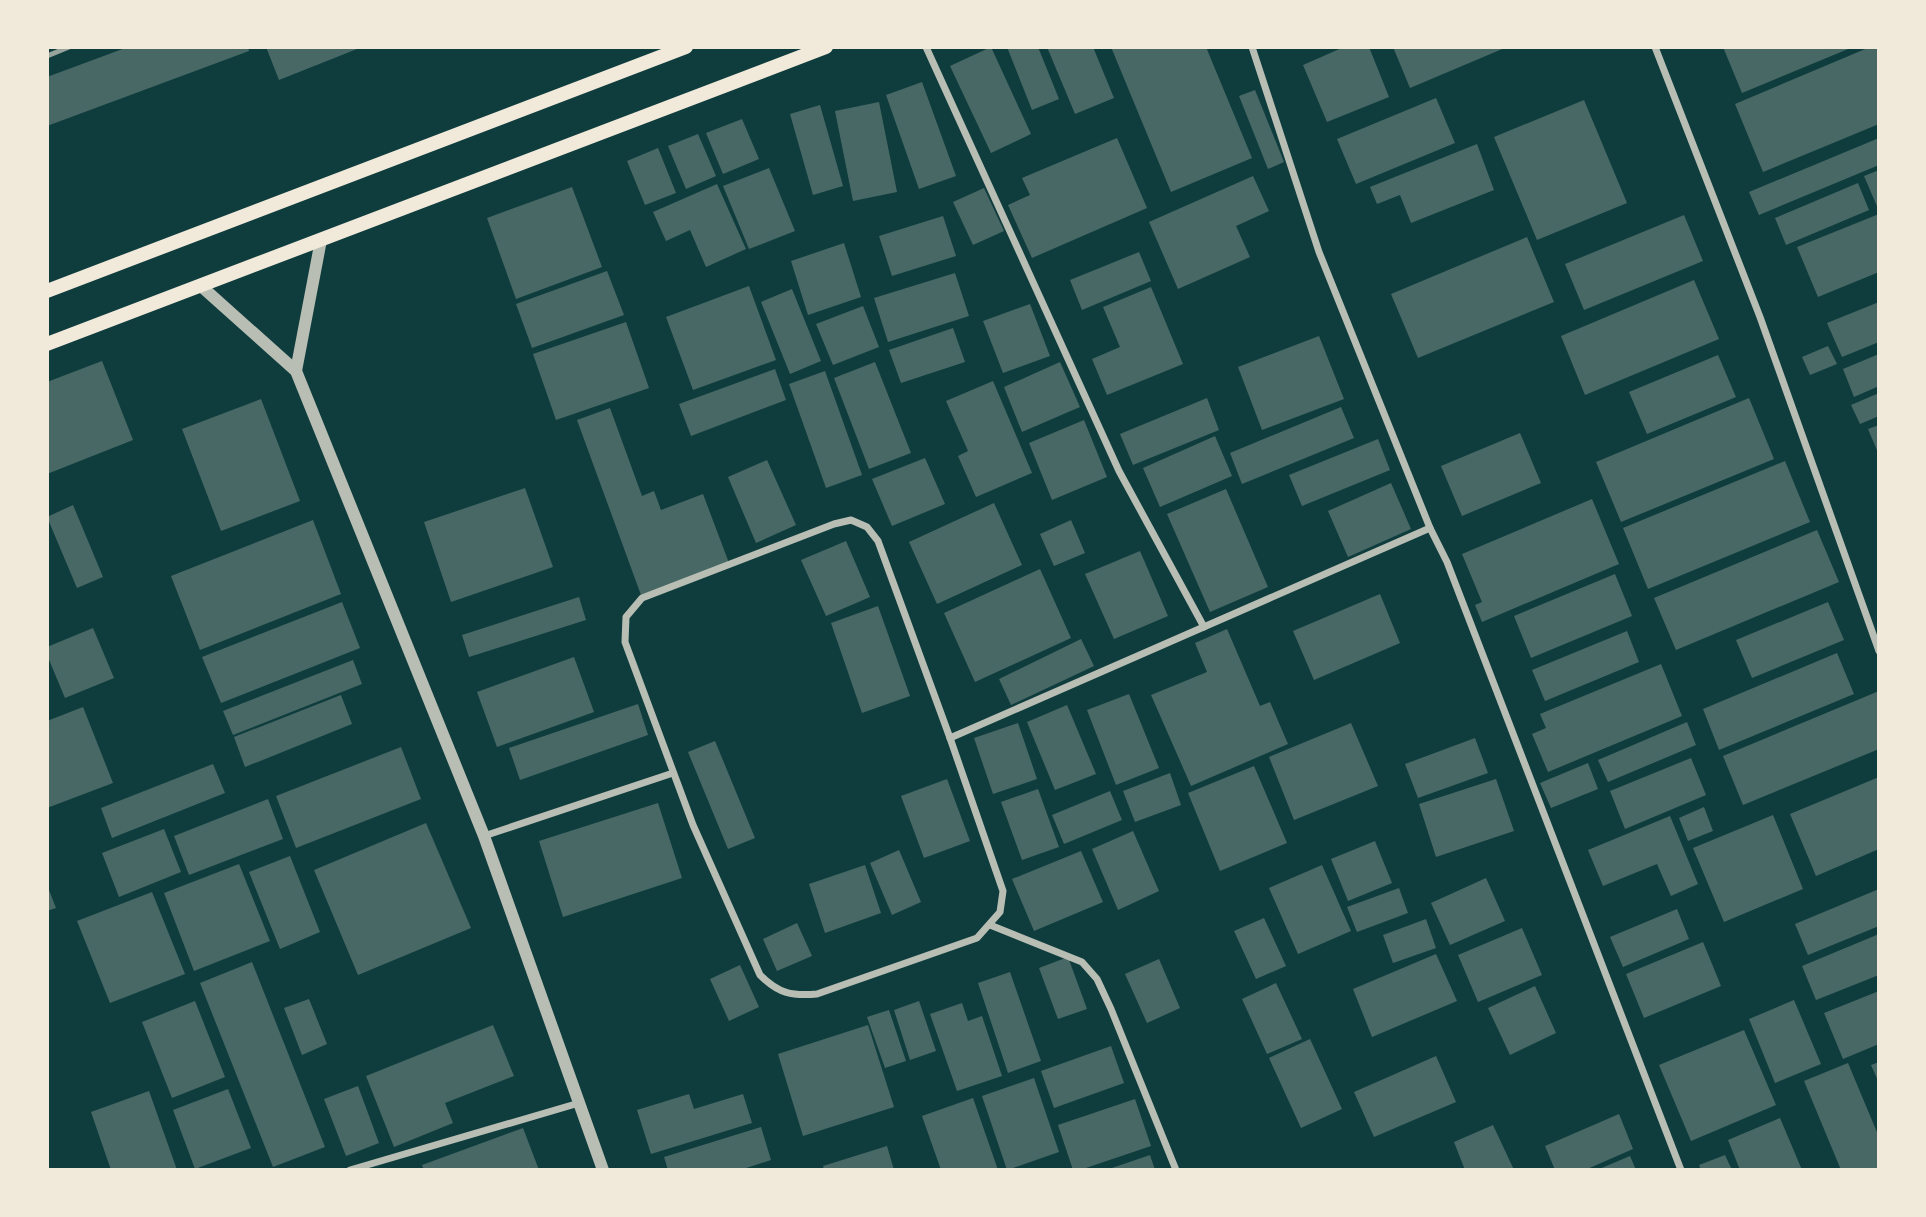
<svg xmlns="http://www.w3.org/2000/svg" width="1926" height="1217" font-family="'Fira Sans',sans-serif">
	<rect width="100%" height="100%" fill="#0f3d3e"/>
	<g fill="#486865">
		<path d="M128,47H248L249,51L47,126V77Z"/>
		<path d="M266,47H362L279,80Z"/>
		<path d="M991,47L1031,134L991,153L950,66Z"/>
		<path d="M1007,47H1038L1059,99L1032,110Z"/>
		<path d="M1047,47H1093L1114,98L1075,114Z"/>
		<path d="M1111,47H1206L1252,158L1171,192Z"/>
		<path d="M1344,47H1369L1389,97L1327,122L1303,65Z"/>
		<path d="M1393,47H1507L1410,88Z"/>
		<path d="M1723,47H1853L1742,93Z"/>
		<path d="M1870,47H1879V124L1763,172L1735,104Z"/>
		<path d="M922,82L956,176L919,189L886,95Z"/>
		<path d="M1255,90L1284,162L1268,169L1239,96Z"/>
		<path d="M1436,98L1455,143L1356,184L1337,139Z"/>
		<path d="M1584,100L1627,203L1537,240L1494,137Z"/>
		<path d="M879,102L897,192L853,201L835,111Z"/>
		<path d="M820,105L843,186L813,195L790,114Z"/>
		<path d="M742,119L759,159L723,174L706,133Z"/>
		<path d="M698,134L716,176L686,189L668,146Z"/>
		<path d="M1117,138L1147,208L1032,258L1008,205L1030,195L1022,178Z"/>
		<path d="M1879,138V165L1759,215L1749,192Z"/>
		<path d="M1477,144L1494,190L1411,223L1400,195L1377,204L1370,187Z"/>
		<path d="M658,148L676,193L645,205L627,161Z"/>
		<path d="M769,168L795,231L749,249L723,186Z"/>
		<path d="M1879,170V211L1864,176Z"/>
		<path d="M1253,176L1269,211L1236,226L1250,257L1178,289L1149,222Z"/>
		<path d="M1858,183L1869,210L1786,245L1775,218Z"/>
		<path d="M717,184L746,249L706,267L690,230L666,241L653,212Z"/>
		<path d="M572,187L602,267L516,299L487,218Z"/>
		<path d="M984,188L1004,231L973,245L953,202Z"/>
		<path d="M1879,214V272L1818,297L1797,247Z"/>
		<path d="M1684,215L1703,261L1584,310L1565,264Z"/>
		<path d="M943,216L956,256L892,276L879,236Z"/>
		<path d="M1527,237L1554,302L1418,358L1391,294Z"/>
		<path d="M844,243L861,297L808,315L791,261Z"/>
		<path d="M1139,252L1151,281L1082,310L1070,280Z"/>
		<path d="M607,271L624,315L532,348L516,304Z"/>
		<path d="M955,273L969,316L888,342L874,298Z"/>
		<path d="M1694,280L1719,339L1585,395L1561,336Z"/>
		<path d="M749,286L776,360L693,390L666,317Z"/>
		<path d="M1151,287L1183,364L1107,395L1092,359L1120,347L1103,307Z"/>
		<path d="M792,289L821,361L790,374L761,302Z"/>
		<path d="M1879,302V342L1842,357L1827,323Z"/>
		<path d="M1030,304L1050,356L1003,373L983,321Z"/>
		<path d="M863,306L879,347L833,365L816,324Z"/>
		<path d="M626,322L649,388L556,420L533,354Z"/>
		<path d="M953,328L965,362L901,383L889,350Z"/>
		<path d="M1319,336L1344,399L1262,430L1238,367Z"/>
		<path d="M1828,346L1837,364L1810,375L1802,357Z"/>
		<path d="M1879,354V386L1854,397L1843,369Z"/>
		<path d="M1718,355L1736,397L1647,434L1629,392Z"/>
		<path d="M102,361L133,440L47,474V382Z"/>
		<path d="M875,362L911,453L869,469L834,378Z"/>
		<path d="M1060,362L1080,407L1022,432L1004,387Z"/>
		<path d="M775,369L786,400L691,436L679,404Z"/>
		<path d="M825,371L862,475L826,488L789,384Z"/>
		<path d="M993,381L1032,473L976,497L958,456L968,451L946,401Z"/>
		<path d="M1879,393V416L1860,424L1851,405Z"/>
		<path d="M1207,398L1219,430L1133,465L1120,434Z"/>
		<path d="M1749,398L1774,459L1621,522L1596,462Z"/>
		<path d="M261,399L300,501L221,531L182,429Z"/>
		<path d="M1341,407L1354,438L1242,484L1230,453Z"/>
		<path d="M610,408L642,496L654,491L661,510L703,494L729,563L641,595L577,420Z"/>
		<path d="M1084,420L1107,477L1052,500L1029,443Z"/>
		<path d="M1879,425V455L1868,429Z"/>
		<path d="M1520,433L1541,483L1462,516L1441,466Z"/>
		<path d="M1215,436L1232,476L1160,507L1143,468Z"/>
		<path d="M1378,439L1390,470L1302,506L1289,475Z"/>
		<path d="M925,458L945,504L892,526L872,479Z"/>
		<path d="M767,460L796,525L756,543L728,477Z"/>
		<path d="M1785,461L1810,522L1648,589L1623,528Z"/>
		<path d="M1391,483L1411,529L1348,557L1328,511Z"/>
		<path d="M525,488L553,567L451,602L424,522Z"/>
		<path d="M1226,489L1268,587L1210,612L1167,514Z"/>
		<path d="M1592,499L1619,564L1482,622L1475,605L1482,602L1462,554Z"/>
		<path d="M994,503L1022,565L937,604L909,542Z"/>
		<path d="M73,505L103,577L77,588L47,517Z"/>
		<path d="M313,520L341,594L200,650L171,576Z"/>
		<path d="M1071,520L1085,553L1054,566L1040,534Z"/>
		<path d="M1817,530L1839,582L1676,650L1654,598Z"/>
		<path d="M846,541L870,597L826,616L801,560Z"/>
		<path d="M1140,551L1168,616L1114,639L1085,574Z"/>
		<path d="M1040,569L1071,638L975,682L944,613Z"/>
		<path d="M1615,574L1632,616L1531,658L1514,616Z"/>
		<path d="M1380,594L1400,643L1314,680L1293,631Z"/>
		<path d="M579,597L586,620L469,657L462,635Z"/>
		<path d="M342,602L360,648L221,703L202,657Z"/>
		<path d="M1828,602L1844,640L1752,678L1736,640Z"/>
		<path d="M878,606L910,696L862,713L831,623Z"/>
		<path d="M93,628L114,678L65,698L47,655V647Z"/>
		<path d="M1227,629L1260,706L1270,702L1288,744L1191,786L1151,695L1207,672L1195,643Z"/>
		<path d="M1627,631L1639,662L1545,701L1532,670Z"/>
		<path d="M1081,639L1094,666L1011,705L999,679Z"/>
		<path d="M1837,653L1854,694L1719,750L1703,709Z"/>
		<path d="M574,657L594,712L497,747L477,692Z"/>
		<path d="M353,660L362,684L233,735L223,711Z"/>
		<path d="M1661,664L1682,716L1548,772L1532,734L1546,728L1540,714Z"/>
		<path d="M1879,691V749L1743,805L1723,756Z"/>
		<path d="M1129,694L1159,768L1116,785L1087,710Z"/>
		<path d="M341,695L352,724L245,767L234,737Z"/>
		<path d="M638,704L648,735L520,780L509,748Z"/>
		<path d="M1067,705L1096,774L1055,790L1027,722Z"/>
		<path d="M83,707L113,783L47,808V721Z"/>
		<path d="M1687,722L1696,745L1608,782L1598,760Z"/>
		<path d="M1018,723L1037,779L993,794L974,738Z"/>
		<path d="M1351,723L1378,786L1294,820L1269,757Z"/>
		<path d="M1475,738L1488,773L1418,798L1405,764Z"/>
		<path d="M715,741L755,838L728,849L688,752Z"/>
		<path d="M401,747L421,799L296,848L276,796Z"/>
		<path d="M1691,758L1706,795L1625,829L1610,791Z"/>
		<path d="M1588,763L1598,789L1551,808L1540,783Z"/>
		<path d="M213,764L225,793L112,838L101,808Z"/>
		<path d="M1254,766L1287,843L1220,871L1188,793Z"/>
		<path d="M1170,773L1181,805L1135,822L1123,791Z"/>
		<path d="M1879,777V849L1816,876L1790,814Z"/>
		<path d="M947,779L970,841L924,858L901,796Z"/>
		<path d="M1496,779L1514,831L1436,857L1419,804Z"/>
		<path d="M1038,789L1059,847L1022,860L1001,802Z"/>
		<path d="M1110,791L1122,820L1064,844L1052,815Z"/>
		<path d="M268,799L283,839L189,875L174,836Z"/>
		<path d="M658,803L682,878L563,917L539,841Z"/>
		<path d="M1704,807L1713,831L1688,841L1679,818Z"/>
		<path d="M1773,815L1803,889L1724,922L1693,848Z"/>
		<path d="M1670,816L1698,884L1671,896L1657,864L1603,886L1588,850Z"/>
		<path d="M426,823L471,928L358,975L314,870Z"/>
		<path d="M164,829L181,872L119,897L102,853Z"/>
		<path d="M1133,831L1159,891L1118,910L1092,849Z"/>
		<path d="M1375,841L1392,883L1348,901L1331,859Z"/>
		<path d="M899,850L921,902L892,915L870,863Z"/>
		<path d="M1081,851L1103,902L1034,931L1012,879Z"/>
		<path d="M290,856L320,932L280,949L249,872Z"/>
		<path d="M239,864L270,941L194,971L164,893Z"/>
		<path d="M865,865L881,913L825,933L809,884Z"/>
		<path d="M1322,865L1351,931L1298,954L1269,888Z"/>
		<path d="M1486,878L1505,921L1450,945L1431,903Z"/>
		<path d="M47,885L56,908L47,911Z"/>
		<path d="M1399,888L1408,913L1357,932L1347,907Z"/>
		<path d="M1879,889V926L1808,955L1795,924Z"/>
		<path d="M152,892L185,974L110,1003L77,921Z"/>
		<path d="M1677,909L1689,939L1623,967L1610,937Z"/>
		<path d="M1264,918L1286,966L1256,979L1234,931Z"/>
		<path d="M1426,919L1436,948L1393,963L1383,935Z"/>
		<path d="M797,923L812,956L777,971L763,939Z"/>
		<path d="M1522,928L1542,975L1478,1002L1458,955Z"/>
		<path d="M1879,934V975L1816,1000L1802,966Z"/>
		<path d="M1703,942L1721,986L1644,1018L1626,974Z"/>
		<path d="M1436,954L1457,1001L1372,1037L1353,989Z"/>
		<path d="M1068,957L1087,1009L1058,1019L1039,968Z"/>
		<path d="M1159,959L1180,1008L1147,1023L1125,974Z"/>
		<path d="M252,962L325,1147L273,1167L200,983Z"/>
		<path d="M740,965L759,1007L729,1021L710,979Z"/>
		<path d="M1010,972L1041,1061L1008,1073L978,983Z"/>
		<path d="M1276,983L1302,1039L1267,1054L1242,999Z"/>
		<path d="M1535,986L1556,1033L1510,1055L1488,1008Z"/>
		<path d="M1879,991V1044L1843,1059L1824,1013Z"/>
		<path d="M309,999L327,1044L302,1055L284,1008Z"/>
		<path d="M1794,1000L1821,1064L1775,1083L1749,1019Z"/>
		<path d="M195,1001L225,1077L172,1098L142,1022Z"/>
		<path d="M919,1001L936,1051L910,1060L894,1010Z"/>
		<path d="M962,1003L968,1021L982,1016L1002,1076L957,1091L930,1014Z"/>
		<path d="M889,1010L906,1061L885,1068L867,1017Z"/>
		<path d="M493,1025L514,1076L445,1103L453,1123L394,1147L366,1076Z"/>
		<path d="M868,1025L894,1107L803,1136L778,1054Z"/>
		<path d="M1744,1030L1776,1105L1691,1141L1659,1065Z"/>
		<path d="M1310,1039L1342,1109L1301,1128L1269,1058Z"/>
		<path d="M1111,1046L1124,1083L1054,1108L1041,1071Z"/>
		<path d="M1436,1056L1456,1102L1374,1137L1354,1092Z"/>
		<path d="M1879,1062V1083L1871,1065Z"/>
		<path d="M1848,1063L1879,1137V1170H1841L1804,1081Z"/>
		<path d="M1034,1078L1059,1152L1007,1170L982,1096Z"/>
		<path d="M358,1086L379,1143L346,1156L324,1099Z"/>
		<path d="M228,1089L251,1148L195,1169L173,1110Z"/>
		<path d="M149,1091L177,1170H111L91,1112Z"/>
		<path d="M689,1094L694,1109L743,1094L752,1123L651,1154L637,1110Z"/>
		<path d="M973,1098L998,1170H941L922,1116Z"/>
		<path d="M1135,1099L1151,1146L1080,1170H1073L1058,1125Z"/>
		<path d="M1619,1114L1633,1149L1585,1170H1555L1545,1146Z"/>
		<path d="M1780,1118L1802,1170H1740L1728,1140Z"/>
		<path d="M1493,1125L1514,1170H1465L1454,1142Z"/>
		<path d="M761,1127L771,1160L740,1170H668L664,1157Z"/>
		<path d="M523,1128L539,1170H424L422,1165Z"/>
		<path d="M887,1146L894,1170H824L823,1166Z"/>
		<path d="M1150,1155L1155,1170H1109V1169Z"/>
		<path d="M1725,1155L1732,1170H1701L1699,1165Z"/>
		<path d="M1630,1156L1636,1170H1597Z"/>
	</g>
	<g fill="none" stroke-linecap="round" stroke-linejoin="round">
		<g stroke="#b8beb3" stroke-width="7">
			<path d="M926,47L1119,471L1204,627"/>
			<path d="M1252,47L1319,252L1430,528L1447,562L1681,1170"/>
			<path d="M1655,47L1760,317L1879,651"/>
			<path d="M851,520L867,527L878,541L950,738L1003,891L1000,912L977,938L817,994C792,996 779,994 760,975L693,825L625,642L626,617L642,598L834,524Z"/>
			<path d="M950,738L1430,528"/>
			<path d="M484,836L673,773"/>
			<path d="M990,925L1082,962L1097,979L1111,1009L1176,1170"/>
			<path d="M350,1170L579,1103"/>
		</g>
		<g stroke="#b8beb3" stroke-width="12">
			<path d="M201,286L296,371L484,836L603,1170"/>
			<path d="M296,371L321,240"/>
		</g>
		<g stroke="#f1e9da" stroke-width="14">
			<path d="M47,291L686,47"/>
			<path d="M47,344L826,47"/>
		</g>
		<path stroke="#97a49c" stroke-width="5" d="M47,56L69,47"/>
	</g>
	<rect width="1926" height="1217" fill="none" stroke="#f1e9da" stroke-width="98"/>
</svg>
